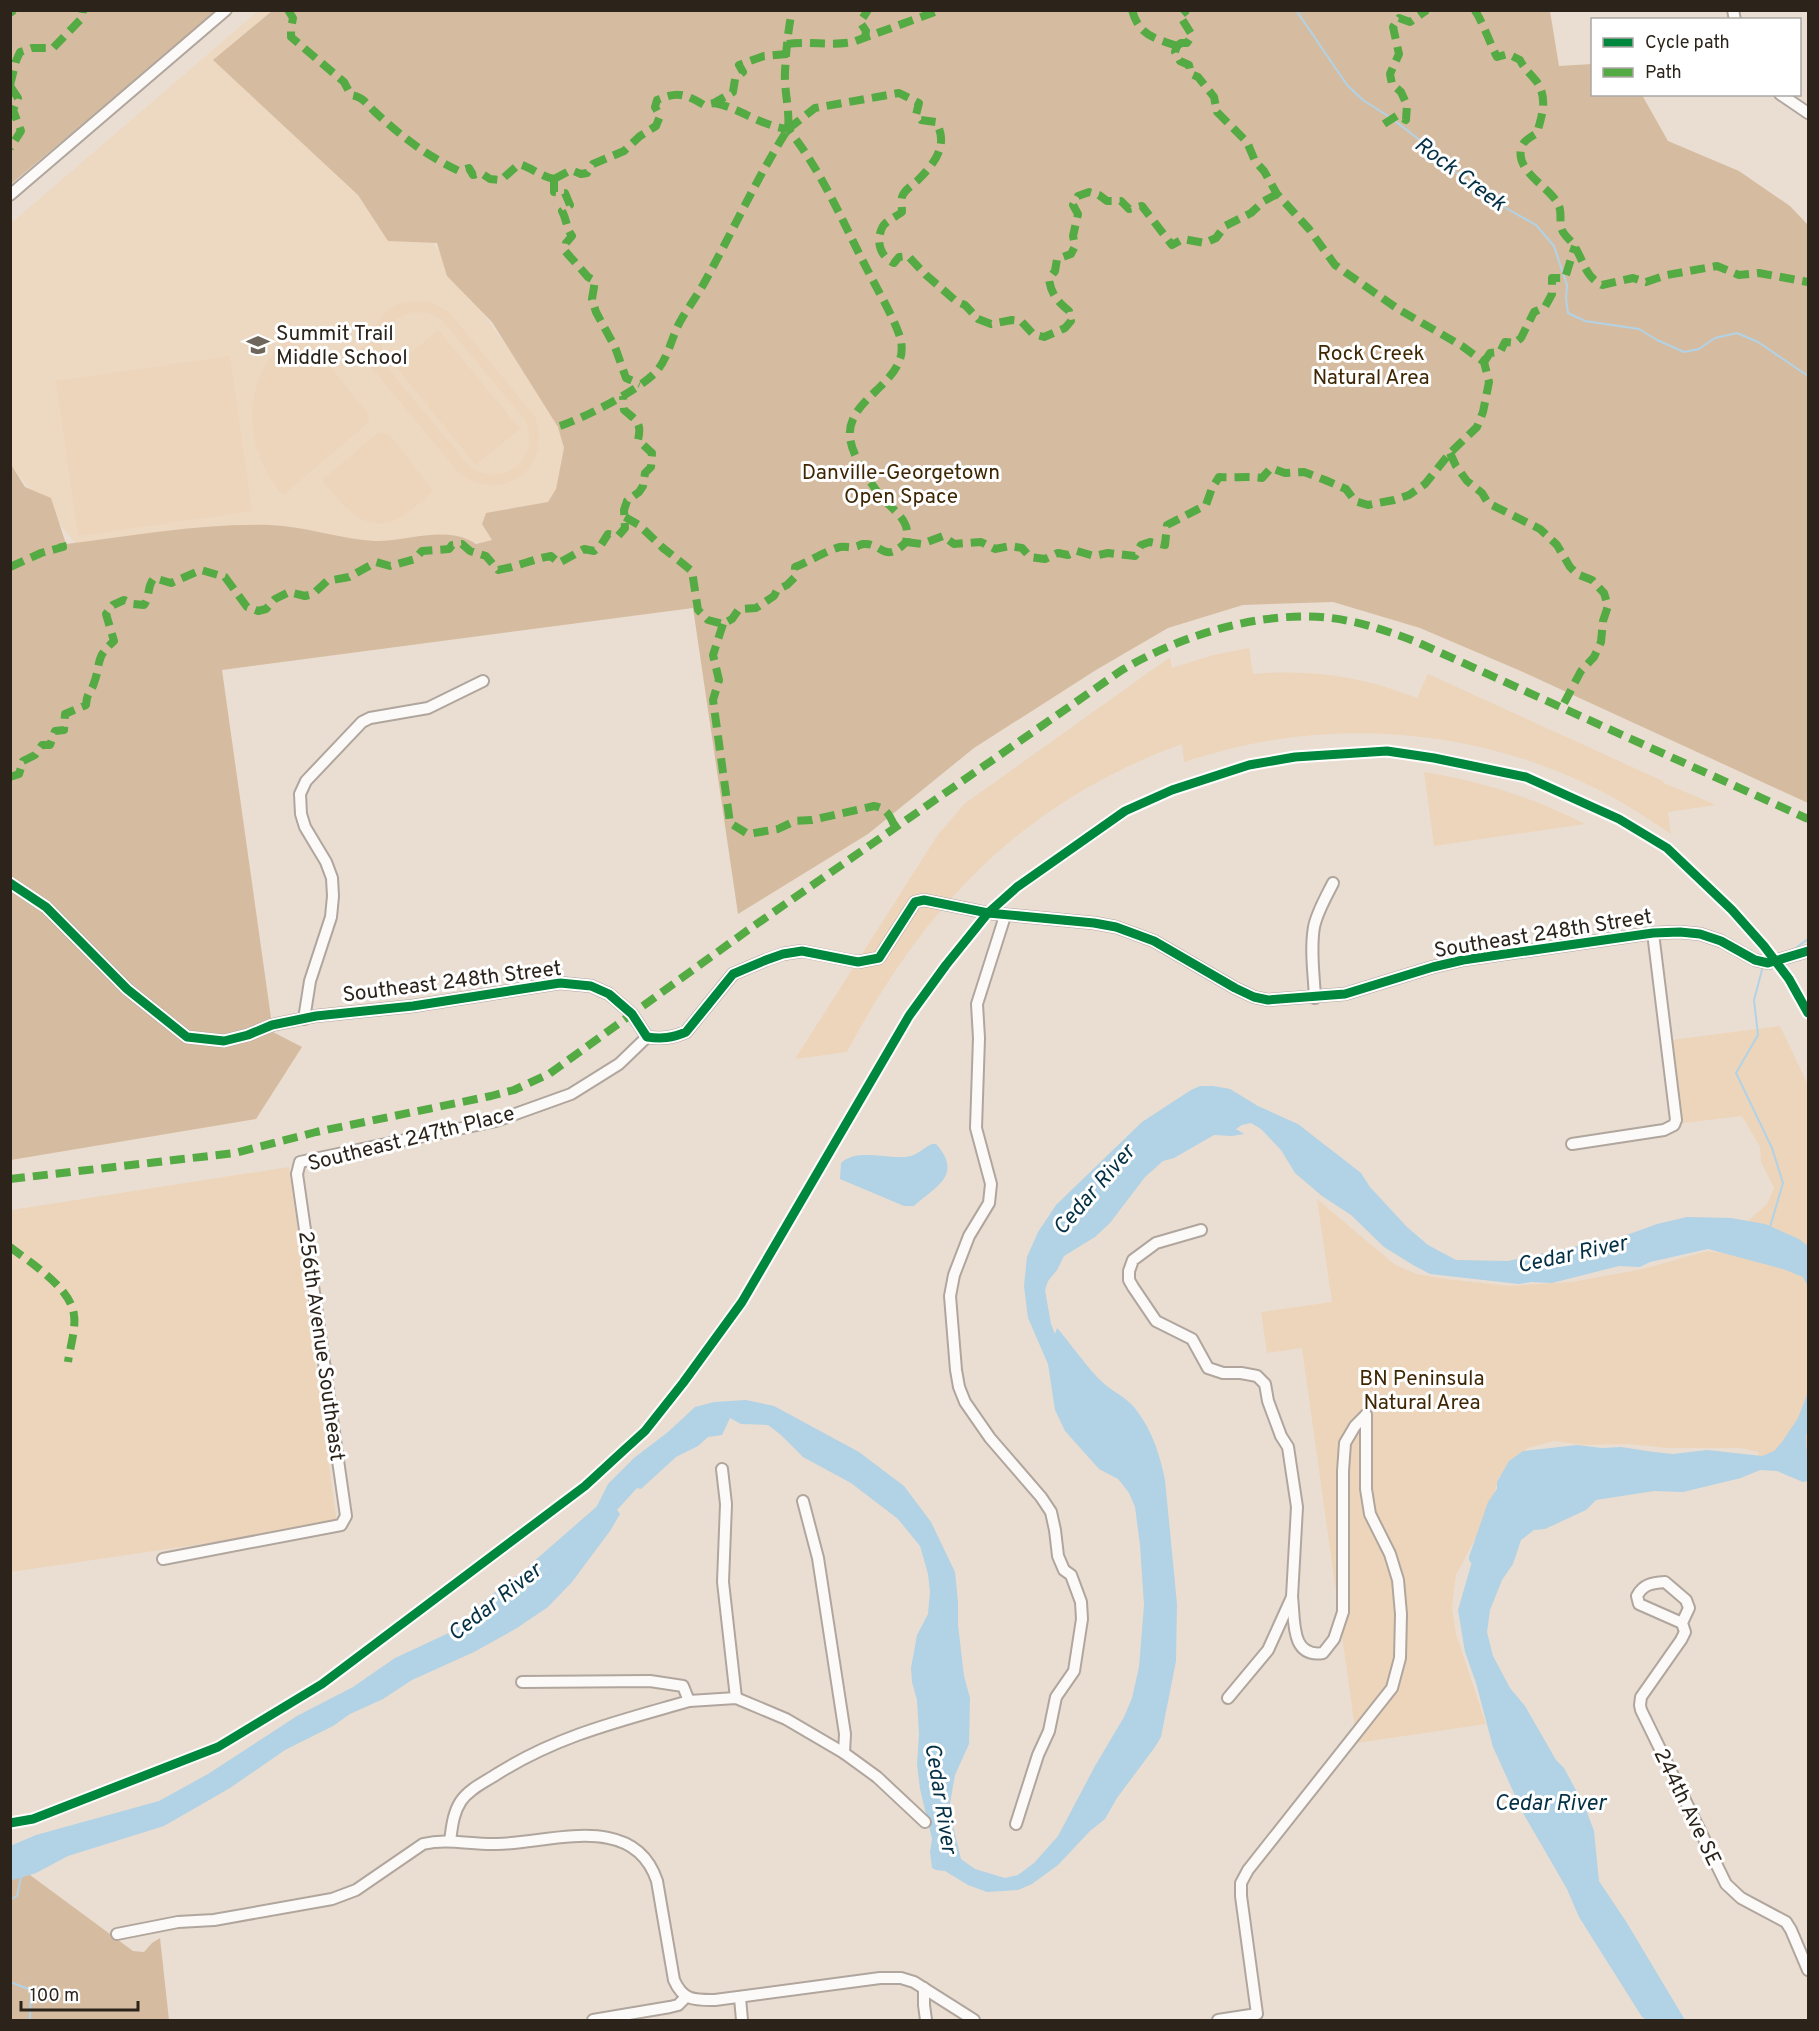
<svg xmlns="http://www.w3.org/2000/svg" width="1819" height="2031" font-family="Overpass,sans-serif">
	<rect width="100%" height="100%" fill="#eaded2"/>
	<path fill="#edd8c2" d="M258,11H268L631,521L118,594L11,466L10,224Z"/>
	<g fill="#edd5bb" fill-rule="evenodd">
		<path d="M414,301L433,303L449,312L535,417C554,467 503,505 460,474L358,351L370,342L376,324L388,310L396,305ZM414,312L428,313L441,319L525,420C542,458 504,489 470,467L386,366C375,341 387,317 414,312Z"/>
		<path d="M299,328L369,415L368,423L283,495C249,457 241,401 270,358C278,346 287,336 299,328Z"/>
		<path d="M438,330L520,429L476,465L395,366Z"/>
		<path d="M230,356L252,511L78,536L56,381Z"/>
		<path d="M378,433L389,434L433,491C424,499 415,508 404,515C367,540 343,505 322,480Z"/>
		<path d="M1249,648L1253,674C1311,669 1363,676 1417,698L1428,674L1663,781L1664,783L1716,805L1668,812L1671,834C1647,818 1623,802 1597,789C1469,725 1320,716 1184,762L1182,744C1023,802 925,905 847,1052L795,1059L937,836L964,804L1170,657L1172,668L1213,655Z"/>
		<path d="M1424,772C1481,781 1534,798 1585,824L1434,846Z"/>
		<path d="M1780,1026L1808,1085V1479L1760,1465L1758,1452L1741,1448H1667L1628,1444L1583,1445L1554,1441L1528,1448L1513,1458L1499,1477L1489,1512L1456,1575L1452,1607L1456,1634L1486,1724L1357,1743L1302,1348L1267,1353L1261,1312L1332,1302L1317,1199L1394,1264L1416,1274L1446,1279L1509,1286L1572,1282L1643,1269L1707,1251L1730,1254L1748,1221L1767,1204L1774,1188L1761,1162L1760,1147L1742,1116L1675,1124L1663,1041Z"/>
		<path d="M289,1167L337,1524L11,1572V1210Z"/>
	</g>
	<g fill="#d5bca0">
		<path d="M11,11H218L11,184Z"/>
		<path d="M272,11H1550L1559,66L1592,64V94L1642,95L1668,141L1739,171L1790,206L1808,225V803L1523,672L1420,628L1333,602L1243,605L1168,628L1096,670L974,748L868,834L738,914L693,608L222,670L273,1032L302,1047L256,1119L11,1160L10,463L25,487L51,498L66,544C134,536 202,523 270,525C305,526 339,539 374,541C407,542 446,524 476,544L492,540L482,524L486,513L548,502L556,489L564,448L558,427L492,322L447,276L437,243L388,241L358,195L213,60Z"/>
		<path d="M30,1875L133,1951L144,1952L152,1943L160,1938L169,2020H11L10,1876Z"/>
	</g>
	<g fill="#b2d2e5">
		<path d="M1200,1086H1213L1230,1089L1258,1106L1298,1124L1361,1173L1370,1187L1407,1227L1428,1245L1456,1260L1508,1261L1624,1236L1657,1224L1687,1217L1731,1218L1765,1224L1799,1239L1808,1246V1287L1803,1277L1783,1269L1708,1249L1650,1262L1640,1267L1619,1266L1552,1283L1531,1282L1519,1284L1430,1274L1413,1265L1384,1247L1351,1215L1322,1196L1295,1173L1281,1150L1261,1129L1251,1123L1242,1125L1236,1129L1244,1134L1232,1136L1214,1135L1174,1158L1163,1161L1145,1177L1110,1223L1095,1237L1064,1256L1057,1270L1048,1281L1045,1290L1051,1324L1055,1334L1057,1328C1071,1344 1083,1362 1098,1378C1108,1389 1121,1394 1131,1404C1150,1424 1160,1454 1165,1480L1177,1604L1176,1661L1161,1737L1155,1747L1117,1798L1105,1819L1090,1831L1058,1865L1032,1884L1018,1890L987,1892L968,1885L945,1871L936,1870L932,1868L930,1852L932,1839L920,1789L917,1764L919,1735L917,1700L912,1682L911,1668L917,1635L928,1614L930,1592L928,1574L920,1546L898,1519L851,1483L803,1457L781,1435L768,1425L741,1424L730,1418L722,1435L708,1437L698,1446L676,1457L641,1489L637,1488L617,1510L620,1514L610,1531L572,1582L548,1607L517,1628L474,1652L412,1680L383,1699L350,1714L333,1726L285,1750L230,1788L164,1826L68,1856L36,1873L10,1881V1846L36,1835L159,1801L208,1774L297,1716L353,1687L395,1658L453,1631L468,1618L490,1604L503,1600L528,1586L574,1544L591,1518L608,1484L634,1458L668,1432L695,1407L714,1402L746,1400L774,1406L859,1452L904,1486L931,1522L955,1572L958,1602V1625L964,1676L970,1698L969,1744L955,1775L949,1809L961,1859L975,1869L1005,1878L1018,1875L1034,1863L1058,1836L1095,1766L1124,1717L1132,1698L1139,1667L1144,1605L1140,1545L1135,1507L1129,1493L1123,1485L1118,1479L1099,1469L1065,1431L1055,1410L1048,1364L1028,1318L1024,1286L1027,1257L1038,1232L1056,1205L1142,1122L1191,1090Z"/>
		<path d="M932,1144H936C964,1175 935,1187 914,1206H904L840,1179L841,1163C858,1147 890,1161 911,1156C918,1154 925,1147 932,1144Z"/>
		<path d="M1808,1392V1431L1806,1435L1808,1481L1803,1482L1777,1471L1760,1470L1741,1478L1683,1492L1654,1491L1596,1500L1586,1510L1545,1529L1534,1530L1521,1540L1513,1564L1502,1580L1490,1610L1487,1632L1493,1656L1510,1688L1525,1706L1556,1760L1564,1768L1585,1807L1594,1831L1599,1881L1627,1923L1685,2020H1647L1642,2017L1579,1917L1567,1889L1523,1813L1493,1747L1476,1683L1465,1652L1458,1610L1471,1565L1481,1543L1488,1534L1497,1517V1482L1509,1461L1523,1451L1577,1445L1602,1448L1621,1447L1654,1452L1673,1454L1707,1450L1762,1456L1774,1451L1782,1442L1798,1418Z"/>
	</g>
	<g fill="none" stroke-linecap="round" stroke-linejoin="round">
		<g stroke="#b2d2e5" stroke-width="2">
			<path d="M1296,10L1347,85L1363,100L1391,118L1434,151L1453,170L1488,198L1536,225L1554,246L1567,285L1566,299L1568,313L1585,321L1639,329L1657,340L1684,352L1699,349L1715,338L1737,333L1758,342L1808,376"/>
			<path d="M1797,947L1808,939"/>
			<path d="M1762,970L1754,1000L1758,1035L1736,1073L1772,1148L1783,1183L1770,1227"/>
			<path d="M10,1900L17,1896L21,1877"/>
			<path d="M10,1982L31,1990L30,2020"/>
		</g>
		<g stroke="#b2d2e5" stroke-width="14">
			<path d="M1476,1558L1494,1506L1506,1488"/>
			<path d="M477,1615L529,1575L601,1512"/>
		</g>
		<g stroke="#b0a69d" stroke-width="14">
			<g id="minor">
				<path d="M1733,10L1735,20"/>
				<path d="M1780,94L1808,113"/>
				<path d="M10,195L226,10"/>
				<path d="M10,883L46,907L127,989L187,1037L224,1041L248,1035L272,1025L316,1016L413,1006L560,983L591,986L609,994L632,1014L647,1037C662,1039 672,1038 686,1032L733,974L766,960L783,954L802,951L858,962L879,958L915,902L924,900L988,913L1094,923L1116,927L1154,941L1235,988L1254,997L1268,1000L1345,994L1433,967L1463,960L1653,933L1680,932L1700,934L1721,941L1755,960L1768,963L1808,951"/>
				<path d="M1005,916L977,1004L979,1038L976,1128L991,1184L989,1203L969,1236L954,1275L950,1296L956,1370L959,1387L965,1402L990,1438L1041,1497L1051,1512L1055,1530L1058,1556L1064,1570L1071,1575L1081,1602L1082,1619L1074,1671L1056,1697L1049,1731L1038,1755L1016,1824"/>
				<path d="M1315,998C1314,975 1310,950 1314,927C1317,912 1326,897 1333,883"/>
				<path d="M304,1019L310,981L331,917L333,896L332,878L326,862L305,827L301,814L300,794L306,781L362,722L370,718L428,708L483,681"/>
				<path d="M1572,1144L1664,1130L1674,1125L1676,1120L1653,933"/>
				<path d="M1201,1230L1156,1243L1133,1260L1129,1271V1280L1133,1287L1156,1321L1192,1339L1208,1368L1223,1373H1241L1257,1376L1265,1384L1268,1401L1281,1436L1288,1447L1297,1507L1292,1597L1268,1650L1228,1698"/>
				<path d="M722,1469L726,1504L723,1582L736,1698"/>
				<path d="M803,1501L818,1558L845,1734L844,1753"/>
				<path d="M163,1559L341,1525L346,1516L297,1174L300,1162L496,1121L571,1094L619,1064L647,1037"/>
				<path d="M1292,1597C1295,1620 1290,1658 1323,1653L1334,1639L1343,1612V1471L1345,1443L1355,1426L1366,1415"/>
				<path d="M1682,1623L1639,1604L1637,1596C1643,1584 1652,1583 1665,1582L1686,1600L1689,1608L1682,1623L1685,1632L1681,1640L1641,1697L1640,1705L1641,1710L1726,1884L1741,1898L1786,1922L1791,1930L1808,1970"/>
				<path d="M522,1682L650,1681L683,1686L689,1701L736,1698L786,1719L844,1753L877,1777L925,1822"/>
				<path d="M450,1841C452,1827 453,1813 461,1801C469,1789 485,1782 497,1774C559,1735 620,1721 689,1701"/>
				<path d="M117,1934L178,1922L214,1920L332,1899L356,1890L423,1844C448,1838 471,1845 497,1844C550,1843 634,1811 657,1881L674,1980C683,2001 695,2000 715,2000L880,1978H901L914,1982L974,2020"/>
				<path d="M924,1988V2005L926,2020"/>
				<path d="M740,1998L742,2020"/>
				<path d="M593,2020L670,2007L678,2005L686,1997"/>
				<path d="M1218,2020L1257,2014L1241,1896V1883L1248,1870L1392,1688L1400,1658L1401,1614L1398,1580L1390,1554L1370,1514L1366,1489V1415"/>
			</g>
		</g>
		<use href="#minor" stroke="#fcfaf8" stroke-width="10"/>
		<g stroke="#54aa43" stroke-width="8" stroke-dasharray="15 8" stroke-linecap="butt">
			<path d="M288,10L293,18L291,29V37L344,82L351,95C363,97 366,103 374,111C402,137 424,154 459,171L469,168L473,175L481,173L490,179L501,180L519,164C532,168 540,176 554,179"/>
			<path d="M1132,10C1139,36 1155,38 1177,46"/>
			<path d="M1474,10C1480,15 1491,46 1497,57L1508,54L1520,60C1524,69 1531,74 1537,82C1548,99 1542,115 1537,133C1531,137 1522,141 1521,149C1516,173 1552,188 1559,206C1562,213 1559,223 1562,230C1564,235 1570,240 1573,244C1584,260 1584,276 1602,285L1633,278L1646,282L1667,275L1717,266L1739,275L1759,273L1808,282"/>
			<path d="M10,13L14,10"/>
			<path d="M865,38L866,31L860,22L868,10"/>
			<path d="M787,44C809,41 831,46 853,42L940,10"/>
			<path d="M1177,46L1181,43H1187L1192,35L1180,16L1187,10"/>
			<path d="M10,85L16,61L20,52L32,48H53L82,18L83,10"/>
			<path d="M10,86L18,98L13,110L21,131L10,148"/>
			<path d="M714,103C740,108 761,126 788,129C822,171 843,223 868,271C877,289 897,323 901,341C902,347 902,354 900,359C891,388 847,403 850,437C851,455 872,486 884,500C891,507 901,515 905,524C908,530 907,535 906,542"/>
			<path d="M1384,124L1398,115L1406,120L1407,105L1401,92L1392,84L1390,74L1399,54L1393,27L1399,18L1410,22L1427,10"/>
			<path d="M788,129L815,108L899,93L919,103L916,115L921,120L936,122C949,145 935,163 918,180C913,185 904,190 902,197C901,201 902,208 902,212C897,216 886,221 883,226C875,240 880,257 894,263L899,257L908,256L926,275L956,301L965,305L978,319L991,324L1012,320L1021,321L1033,334L1044,337L1065,328L1071,321L1069,311C1057,301 1051,294 1049,279L1055,271L1057,259L1071,254L1075,246L1073,236L1078,214L1073,205L1078,196L1089,192L1099,195L1107,201H1121L1129,209L1142,206L1172,245L1183,239L1205,243L1216,238L1225,226L1251,213L1264,201L1277,194"/>
			<path d="M554,179L571,170L581,174L587,173L593,164L624,151L640,136L656,126L660,116L655,107L657,100C678,91 685,94 704,105L714,103L733,92L735,79L743,72L739,65L764,56L788,54"/>
			<path d="M554,179V192L565,193L570,205L562,211C567,220 566,228 572,236L566,243L565,251L588,277L595,281L592,299L596,312L615,347L626,378L640,384"/>
			<path d="M1484,362L1490,353L1500,352L1505,342L1515,343L1521,338L1534,312L1545,307L1552,294V278H1565L1575,246"/>
			<path d="M560,426C584,418 637,391 655,373C669,358 671,337 681,320C688,308 696,297 703,285C732,233 756,179 788,129C790,110 784,91 785,72C786,51 788,31 792,10"/>
			<path d="M1450,453L1456,466L1467,481L1482,493L1488,503L1540,529L1557,545L1570,567L1577,574L1592,580L1604,593L1608,606L1603,621L1601,642L1594,657L1581,671L1561,709"/>
			<path d="M625,517L639,525L663,548L692,571L698,610L708,620L723,624L732,619L739,609L756,608L774,596L777,590L787,585L795,577V567C808,562 828,550 840,547C845,546 850,548 854,547C860,546 858,545 863,544C882,542 884,565 906,542"/>
			<path d="M906,542L922,544L943,536L954,544L981,542L995,549L1010,546L1022,548L1030,557L1045,559L1058,553L1068,555L1077,551L1094,556L1108,553L1135,556L1141,545L1150,542L1165,545L1167,525L1206,505L1212,488L1219,477C1233,478 1248,476 1262,478L1271,468L1285,473L1304,472L1325,480L1346,489L1355,501L1368,505L1394,500L1409,495L1425,484L1450,453L1477,427L1483,412L1489,382L1484,362L1462,346L1398,309L1335,265L1309,229L1277,194L1264,171L1255,161L1247,142L1217,112L1214,97L1198,77L1191,74L1189,65L1180,61L1175,52L1177,46"/>
			<path d="M10,567L41,553L63,547L61,538"/>
			<path d="M723,624L713,655L719,680L713,700L730,823L748,834L778,829L795,821L812,820L874,806C887,808 890,816 895,827"/>
			<path d="M10,777L19,774L23,761L35,755L42,745H50L55,731L64,730L65,714L86,705C87,691 91,693 94,683C102,661 94,659 114,641L106,614L113,605L124,600L133,604L144,605C151,595 146,588 154,578L171,583L201,570L225,577L247,607L258,611L266,609L275,599L289,592L305,596L313,594L327,581L349,577L376,562L390,566L415,559L422,551L449,549L452,545L462,544L470,551L486,556L498,570C517,567 533,559 551,556L559,563L584,549L594,551L601,545L608,534L618,536L625,528L624,510L627,501L639,492L643,486L645,473L651,467L652,453L638,440C642,423 637,421 624,410L623,396"/>
			<path d="M10,1179L235,1153L316,1132L491,1096L514,1090L549,1074L748,930L1122,670C1181,635 1262,610 1331,618C1362,622 1391,632 1419,643L1808,819"/>
			<path d="M10,1247C31,1263 71,1288 74,1315C76,1329 70,1347 68,1362"/>
		</g>
		<g stroke="#fff" stroke-width="13">
			<g id="cycleway">
				<path d="M10,883L46,907L127,989L187,1037L224,1041L248,1035L272,1025L316,1016L413,1006L560,983L591,986L609,994L632,1014L647,1037C662,1039 672,1038 686,1032L733,974L766,960L783,954L802,951L858,962L879,958L915,902L924,900L988,913L1094,923L1116,927L1154,941L1235,988L1254,997L1268,1000L1345,994L1433,967L1463,960L1653,933L1680,932L1700,934L1721,941L1755,960L1768,963L1808,951"/>
				<path d="M10,1823L33,1819L218,1747L322,1684L585,1486L623,1451L645,1431L683,1383L742,1302L909,1016L946,965L988,913L1017,887L1125,811L1172,790L1249,765L1295,757L1387,751L1434,758L1526,777L1619,819L1667,848L1732,910L1764,946L1789,979L1808,1013"/>
			</g>
		</g>
		<use href="#cycleway" stroke="#00873e" stroke-width="9"/>
	</g>
	<defs>
		<g id="school-bare" transform="scale(1.8)"><path d="M0-5L7-2L0 1L-7-2ZM-4 1L0 2.5L4 1V4Q0 6-4 4Z" fill="#6e655b" stroke="#fff" stroke-width="2.5" paint-order="stroke"/></g>
	</defs>
	<g fill-rule="evenodd">
		<use href="#school-bare" x="258" y="345"/>
	</g>
	<g text-anchor="middle" stroke-width="6" stroke-linejoin="round" paint-order="stroke">
		<g font-size="21" fill="#2c241b" stroke="#fff" text-anchor="start">
			<text x="276" y="340">Summit Trail<tspan x="276" dy="24">Middle School</tspan></text>
		</g>
		<g font-size="21" fill="#3f2704" stroke="#fff">
			<text x="1371" y="360">Rock Creek<tspan x="1371" dy="24">Natural Area</tspan></text>
			<text x="901" y="479">Danville-Georgetown<tspan x="901" dy="24">Open Space</tspan></text>
			<text x="1422" y="1385">BN Peninsula<tspan x="1422" dy="24">Natural Area</tspan></text>
		</g>
		<g font-size="21" fill="#2c241b" stroke="#fff">
			<text transform="translate(1543 933) rotate(-9)" y="7">Southeast 248th Street</text>
			<text transform="translate(452 981) rotate(-7)" y="7">Southeast 248th Street</text>
			<text transform="translate(411 1138) rotate(-14)" y="7">Southeast 247th Place</text>
			<text transform="translate(322 1346) rotate(82)" y="7">256th Avenue Southeast</text>
			<text transform="translate(1688 1807) rotate(64)" y="7">244th Ave SE</text>
		</g>
		<g font-size="22" font-style="italic" fill="#043045" stroke="#fff">
			<text transform="translate(1461 173) rotate(37)" y="8">Rock Creek</text>
			<text transform="translate(1093 1189) rotate(-49)" y="8">Cedar River</text>
			<text transform="translate(1572 1253) rotate(-12)" y="8">Cedar River</text>
			<text transform="translate(494 1601) rotate(-38)" y="8">Cedar River</text>
			<text transform="translate(942 1798) rotate(81)" y="8">Cedar River</text>
			<text x="1550" y="1810">Cedar River</text>
		</g>
	</g>
	<rect width="1819" height="2031" fill="none" stroke="#2c241b" stroke-width="24"/>
	<rect x="1591" y="18" width="210" height="78" fill="#ffffff" stroke="#aba7a4" stroke-width="1.5"/>
	<rect x="1603" y="38" width="30" height="9" fill="#00873e" stroke="#aba7a4" stroke-width="1.5"/>
	<text x="1645" y="48" font-size="18" fill="#2c241b">Cycle path</text>
	<rect x="1603" y="68" width="30" height="9" fill="#54aa43" stroke="#aba7a4" stroke-width="1.5"/>
	<text x="1645" y="78" font-size="18" fill="#2c241b">Path</text>
	<path d="M21 2001v9h117v-9" fill="none" stroke="#2c241b" stroke-width="3"/>
	<text x="30" y="2001" font-size="18" fill="#2c241b" stroke="#ffffff" stroke-width="4.5" paint-order="stroke">100 m</text>
</svg>
